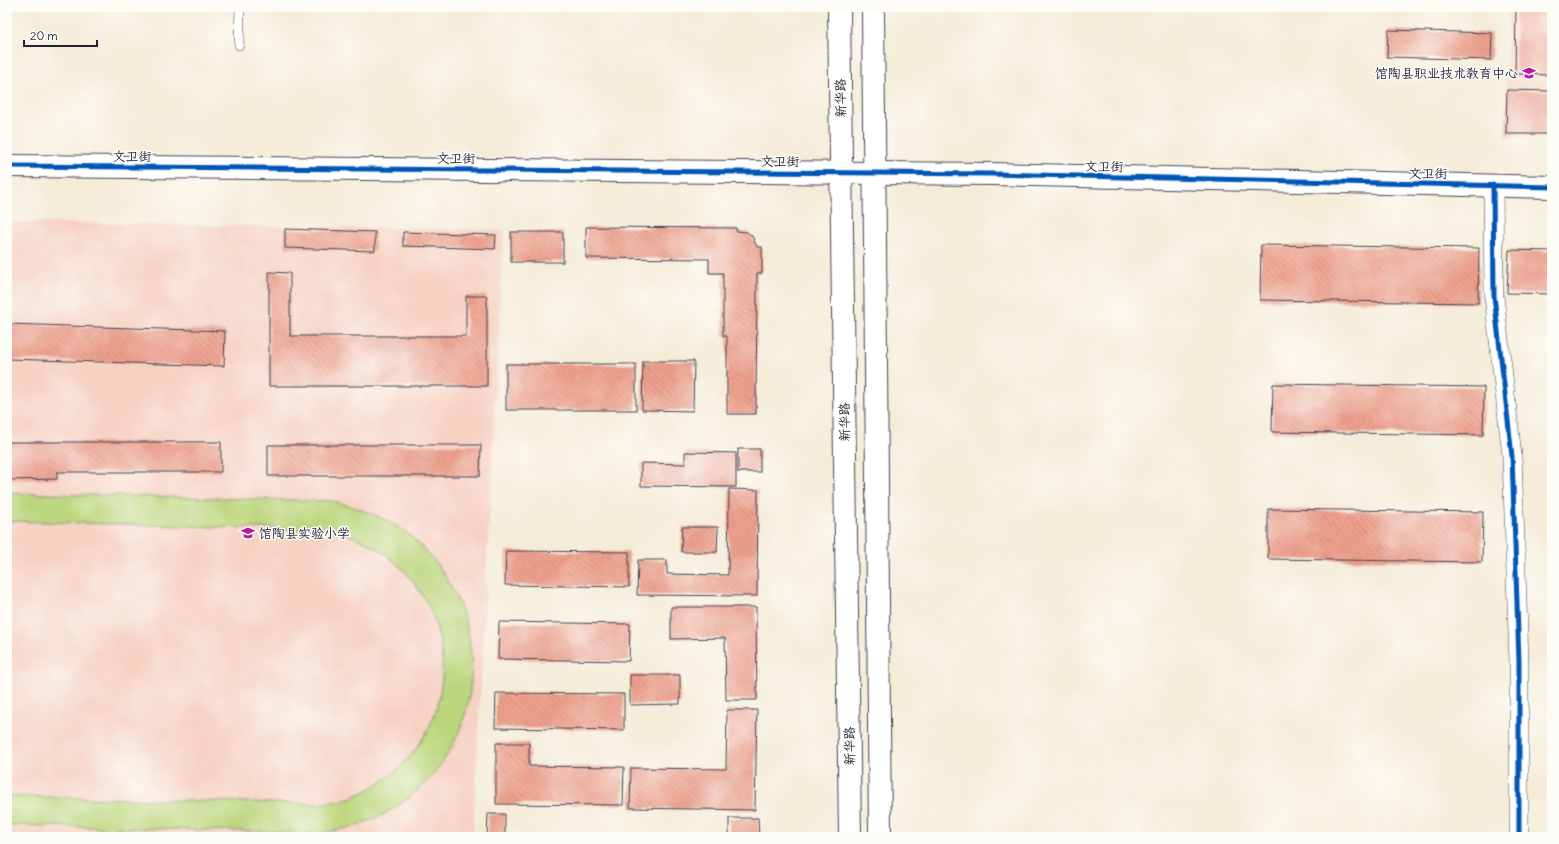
<svg xmlns="http://www.w3.org/2000/svg" width="1559" height="844" font-family="Delius,'LXGW WenKai TC',sans-serif">
	<defs>
		<pattern id="building-back-hatch" width="6" height="6" patternUnits="userSpaceOnUse"><rect width="6" height="6" fill="#efa08d"/><path d="M-1 5l2 2M0 0l6 6M5-1l2 2" fill="none" stroke="#c18274"/></pattern>
	</defs>
	<rect width="100%" height="100%" fill="#fdfcf7"/>
	<filter id="ink" filterUnits="userSpaceOnUse"><feTurbulence type="fractalNoise" baseFrequency=".025" numOctaves="2"/><feDisplacementMap in="SourceGraphic" scale="8" xChannelSelector="R" yChannelSelector="G"/><feConvolveMatrix kernelMatrix="1 2 1 2 8 2 1 2 1" color-interpolation-filters="sRGB"/></filter>
	<filter id="wash" filterUnits="userSpaceOnUse"><feTurbulence type="fractalNoise" baseFrequency=".012" numOctaves="4" result="noise"/><feDisplacementMap in="SourceGraphic" scale="16" xChannelSelector="R" yChannelSelector="G"/><feGaussianBlur stdDeviation="0.9" result="paint"/><feColorMatrix in="noise" values="0 0 0 0 0 0 0 0 0 0 0 0 0 0 0 0 0 1.4 0 .05"/><feComposite in="paint" operator="in"/></filter>
	<g filter="url(#wash)">
		<rect width="100%" height="100%" fill="#f5ecd8"/>
		<g fill="#f6d2c3">
			<path d="M1508,7H1552V139L1505,138Z"/>
			<path d="M7,222L504,230L473,837H7Z"/>
		</g>
		<path fill="#bbd57b" stroke="#6e7c5b" d="M7,493L332,501C364,509 394,520 418,543C498,620 488,752 391,810C370,823 346,829 323,833L7,825V796L320,804C334,802 346,800 359,794C468,746 470,597 366,542C354,536 341,533 328,530L7,521Z"/>
		<g id="blocks">
			<g fill="url(#building-back-hatch)">
				<path d="M1516,7H1552L1551,75L1515,74Z"/>
				<path d="M1388,30L1492,33L1491,60L1387,57Z"/>
				<path d="M1507,90L1552,91V134H1506Z"/>
				<path d="M586,227L736,228V231L747,232L752,236L757,247H762V273H757L756,414H727V336H723V273H709V259L586,258Z"/>
				<path d="M285,229L375,232V251L285,248Z"/>
				<path d="M403,232L496,235L495,249L403,246Z"/>
				<rect x="511" y="232" width="52" height="30"/>
				<path d="M1261,245L1479,248L1478,303L1260,300Z"/>
				<path d="M1509,250L1552,251V294L1507,293Z"/>
				<path d="M269,272L290,273V336H466V296H487V386H269Z"/>
				<path d="M7,324L225,331L224,366L7,359Z"/>
				<path d="M643,361H694L693,411L642,410Z"/>
				<rect x="506" y="364" width="130" height="46"/>
				<path d="M1273,384L1484,387L1483,435L1272,432Z"/>
				<path d="M7,442H221V472H57V479L7,480Z"/>
				<path d="M268,445H481L480,476H268Z"/>
				<rect x="738" y="449" width="22" height="23"/>
				<path d="M685,452L736,453V487L641,486V463L685,464Z"/>
				<path d="M729,489L758,490L757,596L637,595L638,560H667V574L728,575Z"/>
				<path d="M1268,509L1483,512L1482,562L1268,559Z"/>
				<path d="M682,527H718L717,552H681Z"/>
				<path d="M506,551L629,552V587L505,585Z"/>
				<path d="M671,607H756L757,700H726L725,638L671,639Z"/>
				<path d="M499,622L630,624L629,661L498,659Z"/>
				<path d="M630,675H680V704L630,705Z"/>
				<path d="M496,693L624,694V730L495,728Z"/>
				<path d="M727,710H757L755,810L630,808L631,768L726,769Z"/>
				<path d="M496,743H529V766L624,767L623,805L496,804Z"/>
				<path d="M488,814H505V837H487Z"/>
				<path d="M729,818H758L759,837H729Z"/>
			</g>
		</g>
	</g>
	<g filter="url(#ink)">
		<use href="#blocks" fill-opacity="0" stroke="#424053" stroke-width="1"/>
		<g fill="none" stroke-linecap="round" stroke-linejoin="round">
			<g stroke="#424053" stroke-width="10">
				<path id="lane" d="M239,45L240,7"/>
			</g>
			<g stroke="#424053" stroke-width="20">
				<path id="street" d="M1493,185L1494,296L1512,456L1519,662V837"/>
			</g>
			<g stroke="#424053" stroke-width="24">
				<g id="secondary">
					<path d="M839,7L850,837"/>
					<path d="M873,7L880,837"/>
					<path d="M7,166L992,174L1552,187"/>
				</g>
			</g>
			<use href="#lane" stroke="#fff" stroke-width="9"/>
			<use href="#street" stroke="#fff" stroke-width="19"/>
			<use href="#secondary" stroke="#fff" stroke-width="22"/>
			<g stroke="#fdfcf7" stroke-width="8">
				<g id="cycleway">
					<path d="M7,166L992,174L1552,187"/>
					<path d="M1493,185L1494,296L1512,456L1519,662V837"/>
				</g>
			</g>
			<use href="#cycleway" stroke="#0057b8" stroke-width="5"/>
		</g>
	</g>
	<defs>
		<g id="school-bare" transform="scale(1.08)"><path d="M0-5L7-2L0 1L-7-2ZM-4 1L0 2.5L4 1V4Q0 6-4 4Z" fill="#b5179e" stroke="#fdfcf7" stroke-width="2.5" paint-order="stroke"/></g>
	</defs>
	<g fill-rule="evenodd">
		<use href="#school-bare" x="1529" y="73"/>
		<use href="#school-bare" x="248" y="533"/>
	</g>
	<g text-anchor="middle" stroke-width="3" stroke-linejoin="round" paint-order="stroke">
		<g font-size="13" fill="#22223b" stroke="#fdfcf7" text-anchor="end">
			<text x="1518" y="78">馆陶县职业技术教育中心</text>
			<text x="259" y="538" text-anchor="start">馆陶县实验小学</text>
		</g>
		<g font-size="13" fill="#22223b" stroke="#fdfcf7">
			<text transform="translate(840 98) rotate(-91)" y="5">新华路</text>
			<text x="132" y="161">文卫街</text>
			<text x="456" y="163">文卫街</text>
			<text x="780" y="166">文卫街</text>
			<text transform="translate(1104 166) rotate(1)" y="5">文卫街</text>
			<text transform="translate(1428 173) rotate(1)" y="5">文卫街</text>
			<text transform="translate(844 422) rotate(-91)" y="5">新华路</text>
			<text transform="translate(849 746) rotate(-91)" y="5">新华路</text>
		</g>
	</g>
	<rect width="1559" height="844" fill="none" stroke="#fdfcf7" stroke-width="24"/>
	<path d="M24 40v6h73v-6" fill="none" stroke="#22223b" stroke-width="2"/>
	<text x="30" y="40" font-size="12" fill="#22223b" stroke="#fdfcf7" stroke-width="3" paint-order="stroke">20 m</text>
</svg>
